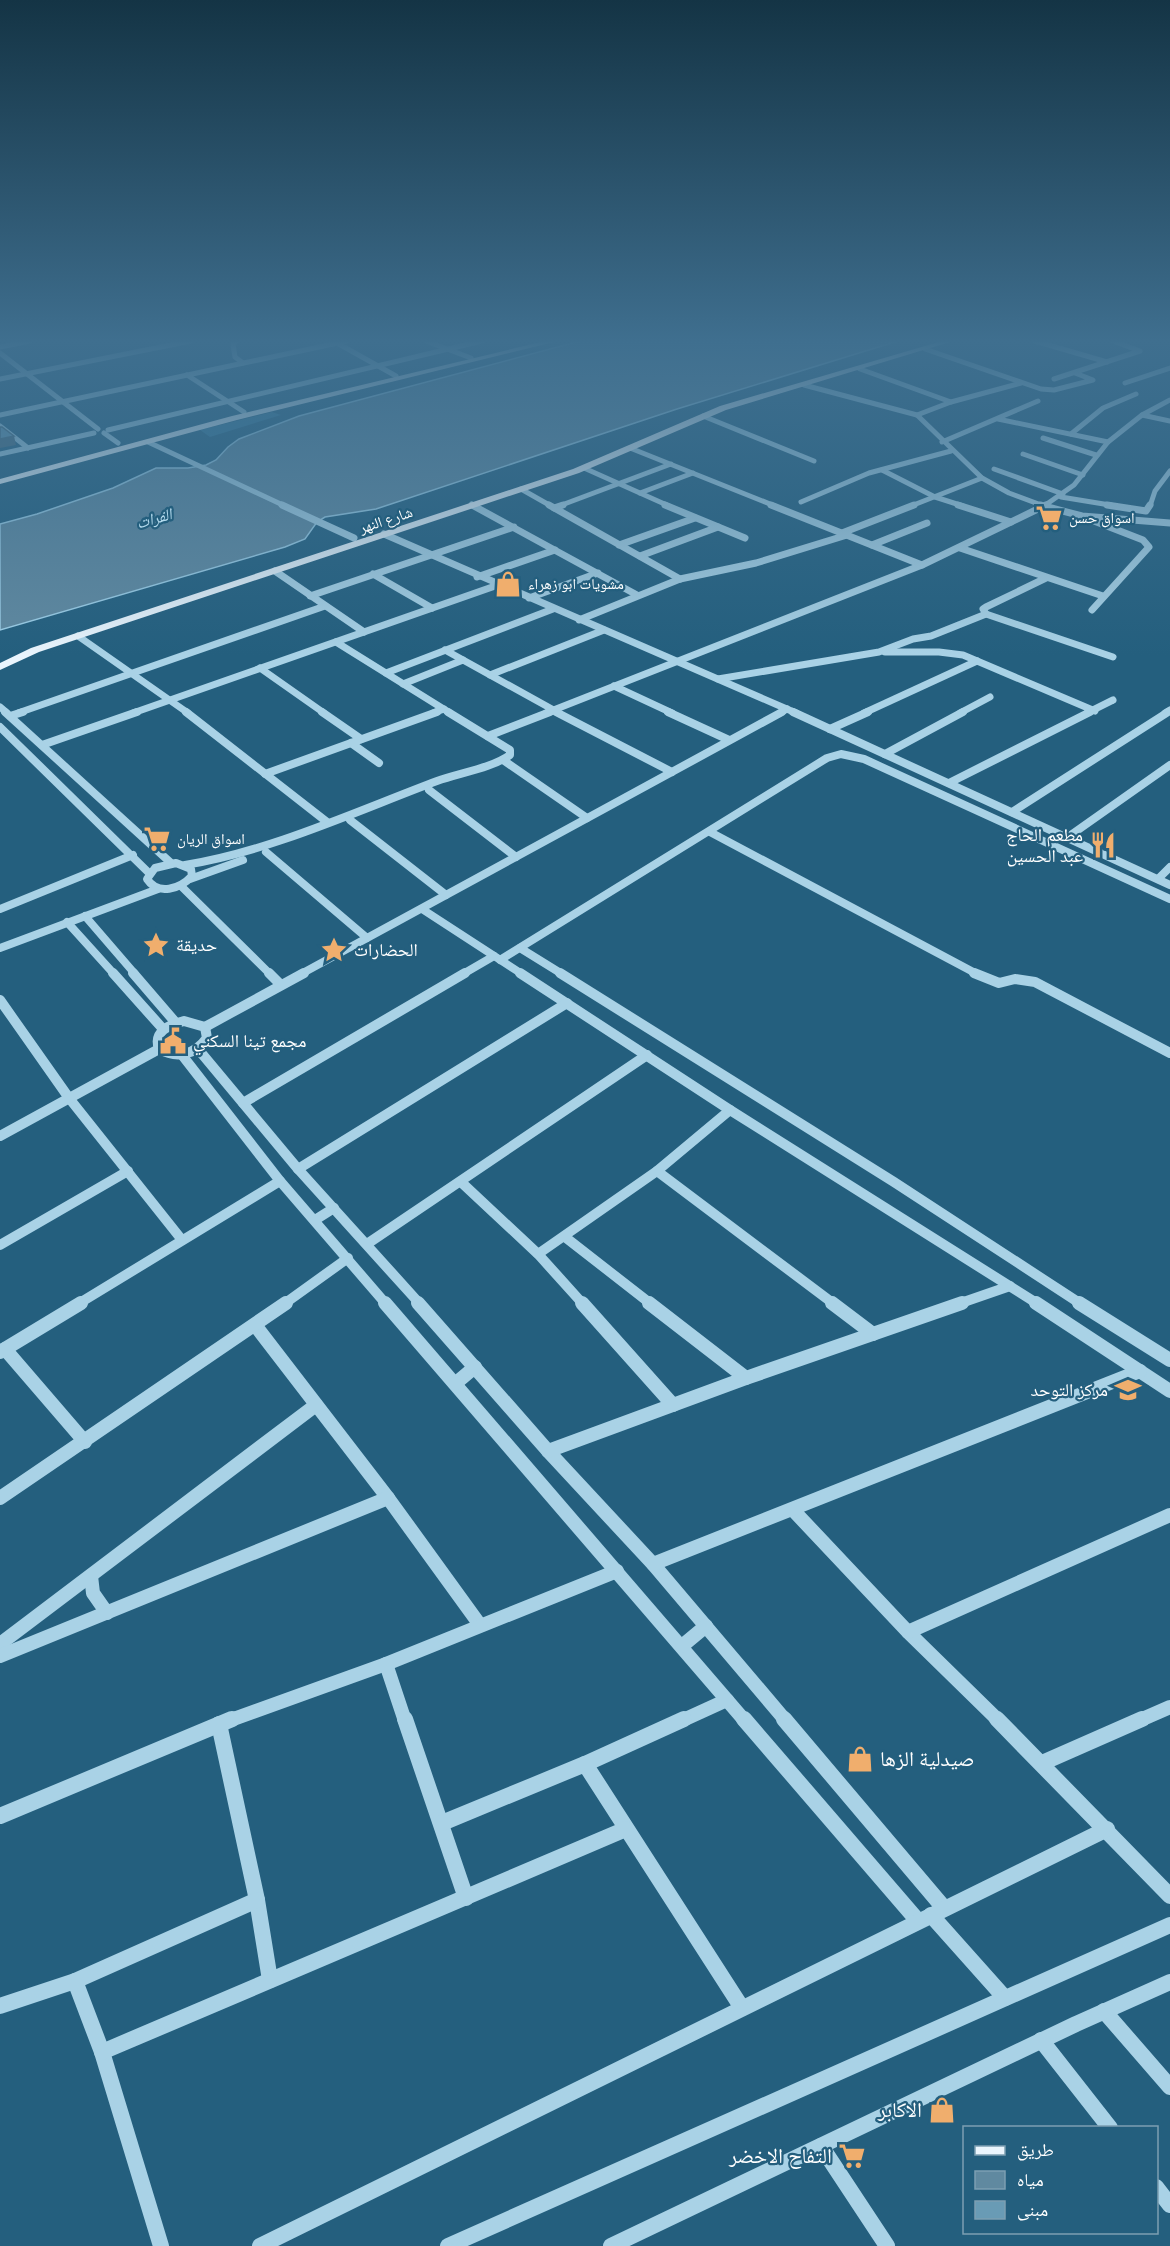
<svg xmlns="http://www.w3.org/2000/svg" width="1170" height="2246" font-family="'Public Sans','Noto Naskh Arabic',sans-serif">
	<rect width="100%" height="100%" fill="#245f7e"/>
	<path fill="#34789a" d="M272,412L281,415L210,437L200,430Z"/>
	<path fill="#6089a0" stroke="#9ecfe7" stroke-width="1.5" d="M580,341H898L677,409L376,509L325,517L317,522L305,539L285,547L0,630V524L37,514L113,488L156,468H188L206,465L216,460L228,447L239,439L299,416Z"/>
	<g fill="none" stroke-linecap="round" stroke-linejoin="round">
		<g stroke="#a9d2e6" stroke-width="5">
			<path d="M237,341L233,344L235,357L243,363"/>
			<path d="M426,341L471,358"/>
			<path d="M1035,341L1107,362"/>
			<path d="M337,343L396,376"/>
			<path d="M0,347L30,341"/>
			<path d="M925,349L1041,389L1054,390L1093,380L1075,373"/>
			<path d="M0,353L98,429"/>
			<path d="M860,369L951,402"/>
			<path d="M187,375L244,412"/>
			<path d="M0,379L191,341"/>
			<path d="M1054,379L1140,351L1113,341"/>
			<path d="M1125,383L1170,368"/>
			<path d="M804,385L917,415L982,478L1009,493L1044,506"/>
			<path d="M0,415L347,341"/>
			<path d="M917,415L951,402L1021,383"/>
			<path d="M1142,415L1170,421"/>
			<path d="M703,416L814,461"/>
			<path d="M998,419L1108,442"/>
			<path d="M0,426L28,448"/>
			<path d="M108,430L482,341"/>
			<path d="M104,433L118,443"/>
			<path d="M1071,434L1103,408L1136,394"/>
			<path d="M1043,438L1096,455"/>
			<path d="M148,442L285,506"/>
			<path d="M942,442L1038,401"/>
			<path d="M630,448L775,506"/>
			<path d="M0,454L94,433"/>
			<path d="M1023,454L1083,475"/>
			<path d="M584,468L669,506"/>
			<path d="M994,469L1063,494"/>
			<path d="M882,470L935,497L963,506"/>
			<path d="M521,489L551,506"/>
			<path d="M640,493L693,473"/>
			<path d="M1061,497L1116,506"/>
			<path d="M801,502L869,473L951,451"/>
			<path d="M559,506L671,464"/>
			<path d="M911,506L982,478"/>
			<path d="M1044,506L1074,485L1108,442L1142,415L1170,400"/>
			<path d="M1150,506L1155,491L1170,471"/>
		</g>
		<g stroke="#a9d2e6" stroke-width="7">
			<path d="M282,505L354,538"/>
			<path d="M472,505L637,595"/>
			<path d="M549,505L680,579"/>
			<path d="M665,505L745,538"/>
			<path d="M771,505L922,565"/>
			<path d="M958,505L1011,522"/>
			<path d="M1040,505L1082,516L1170,523"/>
			<path d="M1107,505L1146,511L1150,505"/>
			<path d="M554,508L563,505"/>
			<path d="M842,533L914,505"/>
			<path d="M384,534L796,713"/>
			<path d="M619,545L695,518"/>
			<path d="M872,545L927,523"/>
			<path d="M960,548L1103,596"/>
			<path d="M640,556L718,527"/>
			<path d="M275,571L364,632"/>
			<path d="M373,574L432,608"/>
			<path d="M477,577L555,550"/>
			<path d="M310,596L514,527"/>
			<path d="M529,598L598,573"/>
			<path d="M1092,610L1149,547L1143,540L1094,521"/>
			<path d="M986,614L983,609L986,607L1046,578"/>
			<path d="M579,620L680,579L756,563L847,535"/>
			<path d="M78,636L188,713"/>
			<path d="M336,642L450,713"/>
			<path d="M445,650L559,713"/>
			<path d="M885,652H939L963,655L1095,711"/>
			<path d="M260,668L324,713"/>
			<path d="M386,673L553,609"/>
			<path d="M490,675L604,630"/>
			<path d="M718,679L879,652L913,639L931,636L986,614L1113,657"/>
			<path d="M403,684L463,660"/>
			<path d="M614,686L672,713"/>
			<path d="M0,707L7,713"/>
			<path d="M18,713L325,606"/>
			<path d="M133,713L498,585"/>
			<path d="M433,713L444,709"/>
			<path d="M546,713L922,565L1046,505"/>
			<path d="M780,713L787,709"/>
			<path d="M864,713L977,661"/>
			<path d="M960,713L990,697"/>
			<path d="M1087,713L1113,700"/>
			<path d="M1165,713L1170,710"/>
		</g>
		<g stroke="#a9d2e6" stroke-width="8">
			<path d="M5,712L171,863"/>
			<path d="M186,712L327,822"/>
			<path d="M322,712L361,739"/>
			<path d="M556,712L672,772"/>
			<path d="M668,712L729,740"/>
			<path d="M793,712L1170,885"/>
			<path d="M10,716L23,712"/>
			<path d="M0,727L149,873"/>
			<path d="M830,729L868,712"/>
			<path d="M488,736L550,712"/>
			<path d="M351,743L379,763"/>
			<path d="M42,745L137,712"/>
			<path d="M885,754L963,712"/>
			<path d="M503,760L587,818"/>
			<path d="M265,774L437,712"/>
			<path d="M949,783L1090,712"/>
			<path d="M429,790L516,857"/>
			<path d="M1012,812L1168,712"/>
			<path d="M350,820L446,895"/>
			<path d="M710,832L977,974"/>
			<path d="M1068,837L1170,765"/>
			<path d="M266,852L367,938"/>
			<path d="M176,863L191,869L192,876C180,889 158,896 147,879L155,868Z"/>
			<path d="M185,865C268,852 357,811 437,781C459,773 492,768 510,755V750L448,712"/>
			<path d="M190,879L243,860"/>
			<path d="M1158,879L1170,867"/>
			<path d="M181,886L270,974"/>
			<path d="M0,909L133,855"/>
			<path d="M422,909L522,974"/>
			<path d="M85,916L135,974"/>
			<path d="M67,922L114,974"/>
			<path d="M0,948L158,889"/>
			<path d="M520,948L562,974"/>
			<path d="M500,960L827,758L841,754L864,759L1170,899"/>
			<path d="M301,974L782,712"/>
			<path d="M463,974L494,956"/>
		</g>
		<g stroke="#a9d2e6" stroke-width="10">
			<path d="M113,973L163,1029"/>
			<path d="M133,973L176,1023"/>
			<path d="M269,973L281,985"/>
			<path d="M520,973L730,1110L1038,1304"/>
			<path d="M560,973L894,1182L1081,1304"/>
			<path d="M974,973L999,983L1015,979L1035,982L1170,1053"/>
			<path d="M0,1000L69,1098L182,1240"/>
			<path d="M184,1021L205,1027L207,1038C195,1055 177,1059 159,1049C153,1031 169,1025 184,1021Z"/>
			<path d="M205,1027L304,973"/>
			<path d="M198,1049L298,1169L420,1304"/>
			<path d="M182,1055L280,1181L386,1304"/>
			<path d="M243,1103L465,973"/>
			<path d="M0,1136L159,1049"/>
			<path d="M298,1169L567,1003"/>
			<path d="M657,1171L834,1304"/>
			<path d="M461,1182L538,1254L583,1304"/>
			<path d="M315,1220L334,1208"/>
			<path d="M565,1237L651,1304"/>
			<path d="M367,1244L647,1055"/>
			<path d="M0,1245L128,1171"/>
			<path d="M538,1254L657,1171L730,1110"/>
			<path d="M78,1304L280,1181"/>
			<path d="M284,1304L348,1258"/>
			<path d="M958,1304L1010,1286"/>
		</g>
		<g stroke="#a9d2e6" stroke-width="14">
			<path d="M385,1303L745,1721"/>
			<path d="M418,1303L548,1451L653,1564L786,1721"/>
			<path d="M582,1303L673,1405"/>
			<path d="M649,1303L746,1378"/>
			<path d="M832,1303L873,1334"/>
			<path d="M1036,1303L1170,1391"/>
			<path d="M1079,1303L1170,1360"/>
			<path d="M255,1325L388,1498L480,1625"/>
			<path d="M5,1349L85,1442"/>
			<path d="M0,1352L81,1303"/>
			<path d="M456,1383L475,1367"/>
			<path d="M548,1451L746,1378L962,1303"/>
			<path d="M0,1498L286,1303"/>
			<path d="M793,1510L908,1632L999,1721"/>
			<path d="M653,1564L1140,1371"/>
			<path d="M91,1576L93,1593L107,1613"/>
			<path d="M908,1632L1170,1515"/>
			<path d="M0,1644L316,1405"/>
			<path d="M682,1646L706,1626"/>
			<path d="M0,1656L388,1498"/>
			<path d="M386,1664L405,1721"/>
			<path d="M228,1721L386,1664L617,1571"/>
			<path d="M681,1721L727,1700"/>
			<path d="M1138,1721L1170,1707"/>
		</g>
		<g stroke="#a9d2e6" stroke-width="16">
			<path d="M405,1719L466,1898"/>
			<path d="M744,1719L918,1921"/>
			<path d="M784,1719L944,1908"/>
			<path d="M997,1719L1170,1896"/>
			<path d="M219,1724L257,1900L270,1980"/>
			<path d="M1042,1763L1142,1719"/>
			<path d="M585,1764L742,2008"/>
			<path d="M0,1816L232,1719"/>
			<path d="M442,1823L585,1764L684,1719"/>
			<path d="M931,1915L1005,1998"/>
			<path d="M75,1981L102,2052L161,2246"/>
			<path d="M0,2006L75,1981L257,1900"/>
			<path d="M1104,2011L1170,2087"/>
			<path d="M1041,2040L1110,2128"/>
			<path d="M102,2052L626,1829"/>
			<path d="M821,2146L887,2246"/>
			<path d="M1156,2187L1170,2205"/>
			<path d="M260,2246L1107,1829"/>
			<path d="M448,2246L1170,1925"/>
			<path d="M611,2246L1076,2024L1170,1982"/>
		</g>
		<g fill="#eaf5fd" fill-rule="evenodd">
			<path d="M545,341H558L237,420L0,484V479L232,416Z"/>
			<path d="M942,341H953L726,410L579,473L39,652L0,670V663L31,648L573,469L720,406Z"/>
		</g>
	</g>
	<path fill="#4a6c7f" d="M14,436L16,445L0,448V439Z"/>
	<path fill="#699bb5" stroke="#4a6c7f" stroke-width="1.5" d="M0,427H2L14,436L0,439Z"/>
	<linearGradient id="sky" x2="0" y2="1"><stop stop-color="#143445"/><stop offset="0.52" stop-color="#3f6f8f"/><stop offset="1" stop-color="#3f6f8f" stop-opacity="0"/></linearGradient>
	<rect width="1170" height="656" fill="url(#sky)"/>
	<defs>
		<g id="supermarket-bare" transform="scale(2.07)"><path d="M-6-5.5h2.5l.6 2H6L4.5 2H-2.5L-4.4-4H-6ZM-1.5 3.2a1.3 1.3 0 1 0 .1 0ZM3 3.2a1.3 1.3 0 1 0 .1 0Z" fill="#f0ae6d" stroke="#245f7e" stroke-width="2.5" paint-order="stroke"/></g>
		<g id="shop-bare" transform="scale(2.07)"><path d="M-5-2.5h2.3a2.7 3.5 0 0 1 5.4 0H5L5.5 6h-11ZM-1.5-2.5h3a1.5 2.3 0 0 0-3 0Z" fill="#f0ae6d" stroke="#245f7e" stroke-width="2.5" paint-order="stroke"/></g>
		<g id="restaurant-bare" transform="scale(2.07)"><path d="M-5-6h1v4h1v-4h1v4h1v-4h1v5L-1.5 .5V6h-2V.5L-5-1ZM5-6V6H3V1.5H1.5Q1.5-4 5-6Z" fill="#f0ae6d" stroke="#245f7e" stroke-width="2.5" paint-order="stroke"/></g>
		<g id="sight-bare" transform="scale(2.07)"><path d="M0-6L1.8-2.2L6-1.7L2.9 1.2L3.7 5.4L0 3.3L-3.7 5.4L-2.9 1.2L-6-1.7L-1.8-2.2Z" fill="#f0ae6d" stroke="#245f7e" stroke-width="2.5" paint-order="stroke"/></g>
		<g id="civic-bare" transform="scale(2.07)"><path d="M-.6-6.5H3V-4.5H.6V-3L4-1V1h2V6H-6V1h2V-1L-.6-3ZM-1.2 2.5V6h2.4V2.5Z" fill="#f0ae6d" stroke="#245f7e" stroke-width="2.5" paint-order="stroke"/></g>
		<g id="school-bare" transform="scale(2.07)"><path d="M0-5L7-2L0 1L-7-2ZM-4 1L0 2.5L4 1V4Q0 6-4 4Z" fill="#f0ae6d" stroke="#245f7e" stroke-width="2.5" paint-order="stroke"/></g>
	</defs>
	<g fill-rule="evenodd">
		<use href="#supermarket-bare" x="1049" y="518"/>
		<use href="#shop-bare" x="508" y="584"/>
		<use href="#supermarket-bare" x="157" y="839"/>
		<use href="#restaurant-bare" x="1103" y="845"/>
		<use href="#sight-bare" x="156" y="945"/>
		<use href="#sight-bare" x="334" y="950"/>
		<use href="#civic-bare" x="173" y="1041"/>
		<use href="#school-bare" x="1128" y="1390"/>
		<use href="#shop-bare" x="860" y="1759"/>
		<use href="#shop-bare" x="942" y="2110"/>
		<use href="#supermarket-bare" x="852" y="2156"/>
	</g>
	<g text-anchor="middle" stroke-width="4.5" stroke-linejoin="round" paint-order="stroke">
		<g font-size="15" fill="#fff" stroke="#245f7e" text-anchor="start">
			<text x="1069" y="523">اسواق حسن</text>
			<text x="528" y="589">مشويات ابو زهراء</text>
			<text x="177" y="844">اسواق الريان</text>
		</g>
		<g font-size="15" fill="#fff" stroke="#245f7e">
			<text transform="translate(386 520) rotate(-18)" y="5">شارع النهر</text>
		</g>
		<g font-size="16" font-style="italic" fill="#b5dbee" stroke="#245f7e">
			<text transform="translate(154 518) rotate(-16)" y="6">الفرات</text>
		</g>
		<g font-size="18" fill="#fff" stroke="#245f7e" text-anchor="start">
			<text x="1083" y="841" text-anchor="end">مطعم الحاج<tspan x="1083" dy="21">عبد الحسين</tspan></text>
			<text x="176" y="951">حديقة</text>
			<text x="354" y="956">الحضارات</text>
			<text x="193" y="1047">مجمع تينا السكني</text>
			<text x="1108" y="1396" text-anchor="end">مركز التوحد</text>
		</g>
		<g font-size="21" fill="#fff" stroke="#245f7e" text-anchor="end">
			<text x="880" y="1766" text-anchor="start">صيدلية الزها</text>
			<text x="922" y="2117">الاكابر</text>
			<text x="832" y="2163">التفاح الاخضر</text>
		</g>
	</g>
	<rect x="963" y="2126" width="195" height="108" fill="#245f7e" stroke="#7c9fb2" stroke-width="1.5"/>
	<rect x="975" y="2146" width="30" height="9" fill="#eaf5fd" stroke="#7c9fb2" stroke-width="1.5"/>
	<text x="1017" y="2156" font-size="18" fill="#ffffff">طريق</text>
	<rect x="975" y="2171" width="30" height="18" fill="#6089a0" stroke="#7c9fb2" stroke-width="1.5"/>
	<text x="1017" y="2186" font-size="18" fill="#ffffff">مياه</text>
	<rect x="975" y="2201" width="30" height="18" fill="#699bb5" stroke="#7c9fb2" stroke-width="1.5"/>
	<text x="1017" y="2216" font-size="18" fill="#ffffff">مبنى</text>
</svg>
